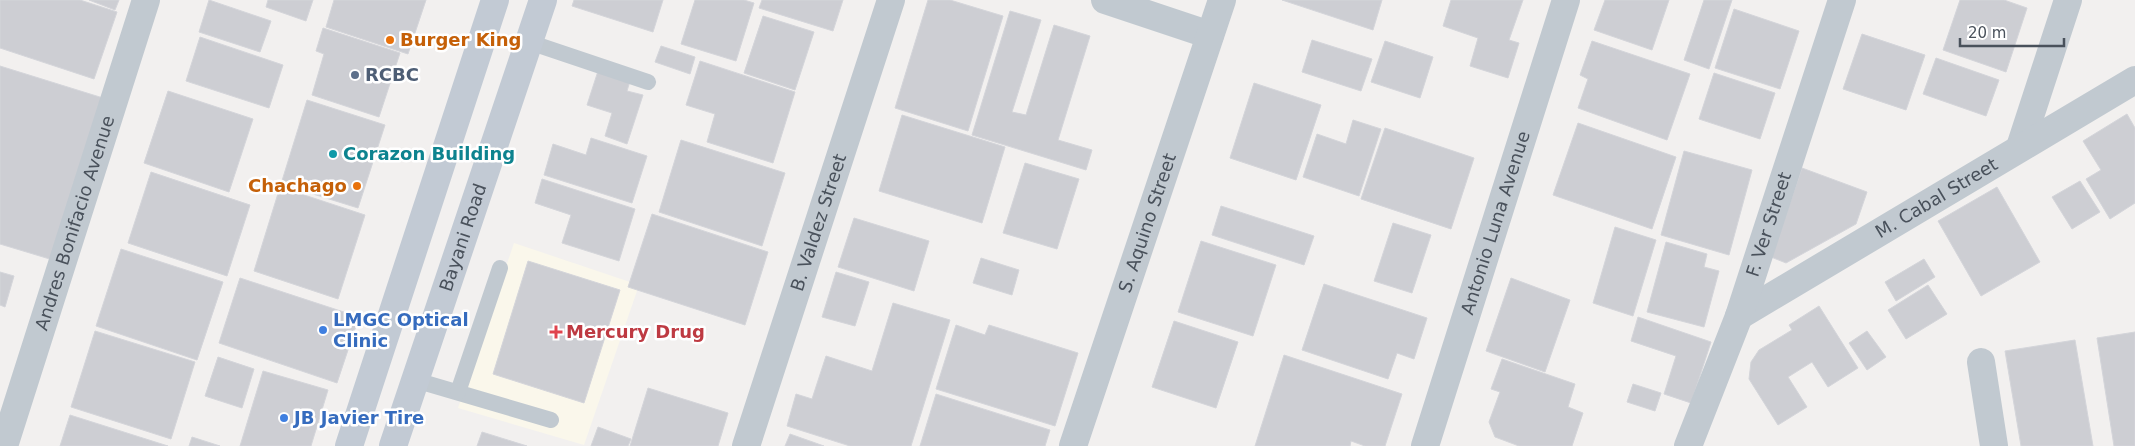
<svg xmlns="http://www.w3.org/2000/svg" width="2135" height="446" font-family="'DejaVu Sans',sans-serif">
	<rect width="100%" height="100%" fill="#f2f0ef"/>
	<path fill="#faf7eb" d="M514,243L639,285L584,445L458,408Z"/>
	<g fill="#cdced3" stroke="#d4d5da">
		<path d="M0,0H80L117,12L94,79L0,48Z"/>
		<path d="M89,0H119L115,10Z"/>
		<path d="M209,0L271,21L260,52L199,32Z"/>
		<path d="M268,0H313L306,21L266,7Z"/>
		<path d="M334,0H426L408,54L326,27Z"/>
		<path d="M574,0H663L653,32L572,6Z"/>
		<path d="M695,0H744L754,3L736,61L681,44Z"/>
		<path d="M762,0H843L833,31L759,8Z"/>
		<path d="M928,0H950L1003,16L968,131L895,108Z"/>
		<path d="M1282,0H1382L1373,30Z"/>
		<path d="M1451,0H1523L1509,40L1519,43L1508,78L1470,66L1478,38L1443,26Z"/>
		<path d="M1605,0H1669L1652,50L1594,30Z"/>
		<path d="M1704,0H1732L1709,69L1684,60Z"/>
		<path d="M1960,0H2004L2027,8L2006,72L1943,50Z"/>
		<path d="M1734,9L1799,31L1780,89L1715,68Z"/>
		<path d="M1010,11L1041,20L1012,112L1026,115L1054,25L1090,36L1058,140L1092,150L1086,170L972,135Z"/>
		<path d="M763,16L814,32L795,90L744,73Z"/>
		<path d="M323,28L400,53L379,117L312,95L324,54L316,51Z"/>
		<path d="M1862,34L1925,55L1906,110L1843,89Z"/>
		<path d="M200,37L283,65L269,108L186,81Z"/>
		<path d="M1312,40L1372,59L1361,91L1302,72Z"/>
		<path d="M1385,41L1433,57L1420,98L1371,82Z"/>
		<path d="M1592,41L1690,74L1667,140L1578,108L1588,79L1580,75Z"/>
		<path d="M661,46L695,57L690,74L655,62Z"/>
		<path d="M1936,58L1999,80L1986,116L1923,94Z"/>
		<path d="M700,61L795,92L773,163L707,142L715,114L686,105Z"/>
		<path d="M0,66L103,98L53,260L0,244Z"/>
		<path d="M598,71L630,81L627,91L643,95L627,144L605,136L612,113L587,105Z"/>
		<path d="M1714,73L1775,93L1760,139L1699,119Z"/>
		<path d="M1254,83L1321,105L1296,180L1230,158Z"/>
		<path d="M168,91L253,119L229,192L144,163Z"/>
		<path d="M307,100L385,125L358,208L281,184Z"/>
		<path d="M2127,114L2135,128V203L2110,219L2086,179L2101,170L2083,141Z"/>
		<path d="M902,115L1005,147L982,223L879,191Z"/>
		<path d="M1353,120L1381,129L1359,196L1303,177L1317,134L1346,144Z"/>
		<path d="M1578,123L1676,157L1652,229L1553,195Z"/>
		<path d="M1385,128L1474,158L1451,229L1361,199Z"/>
		<path d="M591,138L647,156L632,203L544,175L553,144L586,155Z"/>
		<path d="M681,140L785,173L762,246L659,212Z"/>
		<path d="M1684,151L1752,170L1729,255L1661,235Z"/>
		<path d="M1025,163L1079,179L1057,249L1003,233Z"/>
		<path d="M1802,168L1867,192L1856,224L1786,263L1771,257Z"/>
		<path d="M151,172L250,205L227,276L128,243Z"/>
		<path d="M542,179L635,209L619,261L562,243L571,215L535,203Z"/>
		<path d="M2080,181L2100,212L2072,229L2052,197Z"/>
		<path d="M280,187L365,215L338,299L254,271Z"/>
		<path d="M1997,187L2040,262L1981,296L1938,221Z"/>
		<path d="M1221,206L1314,236L1304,265L1212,235Z"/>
		<path d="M652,214L768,252L745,325L628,287Z"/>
		<path d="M854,218L929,241L914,291L838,267Z"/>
		<path d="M1393,223L1431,235L1412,293L1374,281Z"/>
		<path d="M1615,227L1656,240L1633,316L1593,303Z"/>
		<path d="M1201,241L1276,265L1253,336L1178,312Z"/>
		<path d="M1666,242L1707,254L1704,267L1719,271L1704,327L1647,312Z"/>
		<path d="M121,249L223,282L197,360L96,326Z"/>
		<path d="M981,258L1019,270L1012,295L973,283Z"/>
		<path d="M1924,259L1935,277L1896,301L1885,282Z"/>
		<path d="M528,261L620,290L584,403L493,374Z"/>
		<path d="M0,272L14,276L5,307L0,305Z"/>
		<path d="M836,272L869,282L855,326L822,317Z"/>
		<path d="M240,278L359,317L337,383L219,343Z"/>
		<path d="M1511,278L1570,300L1545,372L1486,351Z"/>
		<path d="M1324,284L1427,318L1414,359L1397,353L1388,379L1302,350Z"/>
		<path d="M1928,285L1947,314L1906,339L1888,310Z"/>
		<path d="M893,303L950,320L911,446H850L787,426L796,394L812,399L826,356L872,371Z"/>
		<path d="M1819,306L1858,368L1828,387L1812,362L1788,377L1807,407L1778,425L1749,379L1751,362L1759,350L1792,330L1789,325Z"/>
		<path d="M1638,317L1711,342L1691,403L1664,394L1676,356L1631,341Z"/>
		<path d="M1174,321L1238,342L1216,408L1152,387Z"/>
		<path d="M956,325L985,335L989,325L1078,353L1055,426L936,389Z"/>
		<path d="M95,331L195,362L171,439L71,407Z"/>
		<path d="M1867,331L1886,357L1867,370L1849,343Z"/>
		<path d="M2135,332V446H2114L2097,338Z"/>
		<path d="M2075,340L2093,446H2021L2005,351Z"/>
		<path d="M1284,355L1402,394L1385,446H1365L1351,441L1350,446H1255Z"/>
		<path d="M218,357L254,369L242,408L205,396Z"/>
		<path d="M1502,359L1575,384L1568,407L1583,413L1572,446H1519L1495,437L1489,422L1500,392L1491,389Z"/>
		<path d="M263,371L328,390L311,446H240Z"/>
		<path d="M1633,384L1661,393L1655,411L1627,402Z"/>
		<path d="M648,388L728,413L718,446H630Z"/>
		<path d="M936,394L1050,430L1045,446H920Z"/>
		<path d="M70,415L168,446H60Z"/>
		<path d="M598,427L631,439L628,446H591Z"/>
		<path d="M482,432L527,446H477Z"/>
		<path d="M790,434L824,446H785Z"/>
		<path d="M192,437L220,446H189Z"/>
	</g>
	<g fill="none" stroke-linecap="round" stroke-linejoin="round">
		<g stroke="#c1c9d0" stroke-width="16">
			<path d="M529,42L648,82"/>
			<path d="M415,380L551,420"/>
			<path d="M458,392L500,268"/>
		</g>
		<g stroke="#c1c9d0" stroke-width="28">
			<path d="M1105,0L1210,35"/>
			<path d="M2020,147L2068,0"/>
			<path id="s1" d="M1739,316L2135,80"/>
			<path d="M1981,362L1994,446"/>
			<path id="s2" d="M4,446L146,0"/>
			<path id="s3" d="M746,446L891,0"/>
			<path id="s4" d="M1073,446L1222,0"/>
			<path id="s5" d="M1425,446L1566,0"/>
			<path id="s6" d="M1688,446L1739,316L1842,0"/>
		</g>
		<g stroke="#c2cad4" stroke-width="28">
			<path d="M349,446L495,0"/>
			<path id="s7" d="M393,446L543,0"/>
		</g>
	</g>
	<g fill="#e8710a" stroke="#fff" stroke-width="2">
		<circle cx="390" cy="40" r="5"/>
		<circle cx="357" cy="186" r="5"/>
	</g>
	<circle fill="#5c6f8a" stroke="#fff" stroke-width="2" cx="355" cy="75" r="5"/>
	<circle fill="#0f9aa8" stroke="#fff" stroke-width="2" cx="333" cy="154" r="5"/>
	<g fill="#3f7fe0" stroke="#fff" stroke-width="2">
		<circle cx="323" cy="330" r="5"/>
		<circle cx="284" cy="418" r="5"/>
	</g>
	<path fill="#e0444e" stroke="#fff" stroke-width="2" d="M553.5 324.5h5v5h5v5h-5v5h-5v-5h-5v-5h5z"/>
	<g text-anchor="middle" stroke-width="5" stroke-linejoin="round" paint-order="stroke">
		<g font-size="18" font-weight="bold" fill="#c56008" stroke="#fff" text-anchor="start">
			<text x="400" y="46">Burger King</text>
			<text x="347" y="192" text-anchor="end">Chachago</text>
		</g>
		<g font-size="18" font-weight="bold" fill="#4e5e75" stroke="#fff" text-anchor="start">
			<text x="365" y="81">RCBC</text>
		</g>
		<g font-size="18" font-weight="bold" fill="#0d838f" stroke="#fff" text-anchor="start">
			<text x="343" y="160">Corazon Building</text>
		</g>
		<g font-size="18" fill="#49515b" stroke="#fff">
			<text dy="6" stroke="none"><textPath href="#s1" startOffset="230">M. Cabal Street</textPath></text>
			<text dy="6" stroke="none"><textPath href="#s2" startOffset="234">Andres Bonifacio Avenue</textPath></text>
			<text dy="6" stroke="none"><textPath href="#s3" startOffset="235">B. Valdez Street</textPath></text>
			<text dy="6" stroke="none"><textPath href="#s4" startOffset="235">S. Aquino Street</textPath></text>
			<text dy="6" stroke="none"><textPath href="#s5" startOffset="234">Antonio Luna Avenue</textPath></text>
			<text dy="6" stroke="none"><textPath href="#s6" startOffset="236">F. Ver Street</textPath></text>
			<text dy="6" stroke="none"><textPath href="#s7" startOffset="220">Bayani Road</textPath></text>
		</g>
		<g font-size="18" font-weight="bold" fill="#366cbe" stroke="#fff" text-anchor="start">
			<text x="333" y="326">LMGC Optical<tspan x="333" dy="21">Clinic</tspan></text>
			<text x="294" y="424">JB Javier Tire</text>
		</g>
		<g font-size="18" font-weight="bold" fill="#be3a42" stroke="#fff" text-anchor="start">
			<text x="566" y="338">Mercury Drug</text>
		</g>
	</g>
	<path d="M1960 38v8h104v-8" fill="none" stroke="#49515b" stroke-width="2.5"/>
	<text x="1968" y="38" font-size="15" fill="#49515b" stroke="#ffffff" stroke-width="4" paint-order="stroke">20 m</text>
</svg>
